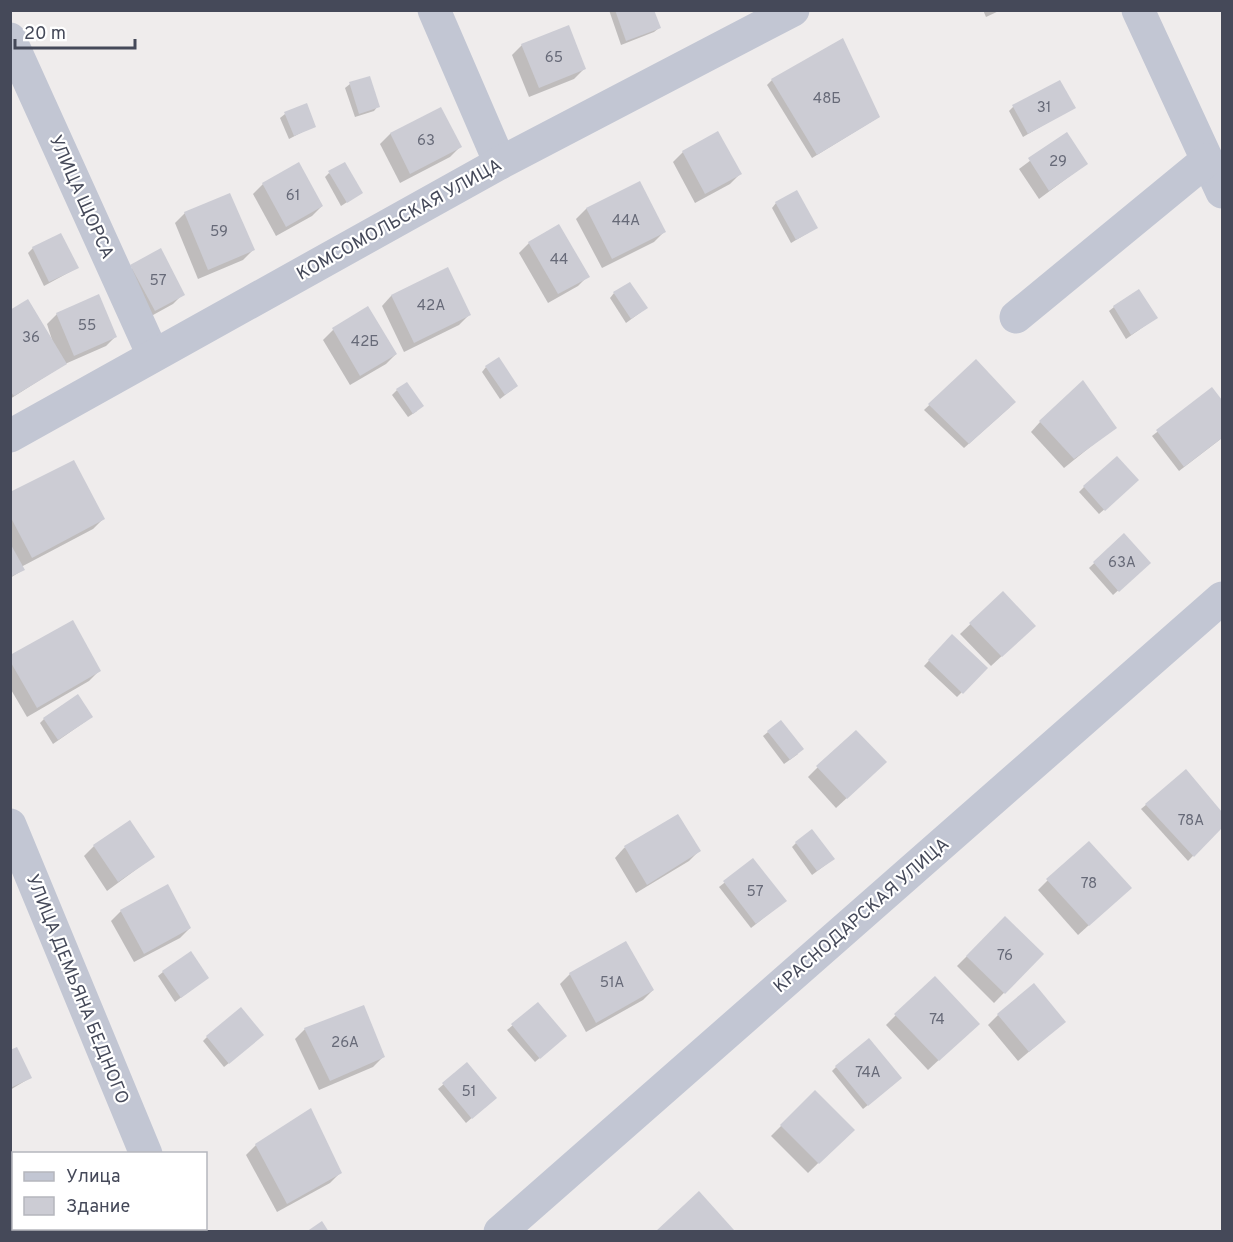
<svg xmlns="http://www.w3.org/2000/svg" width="1233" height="1242" font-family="Overpass,sans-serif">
	<rect width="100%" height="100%" fill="#efecec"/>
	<g fill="#0003">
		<path d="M609,10H653L659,28L654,32L621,45Z"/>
		<path d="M983,10H1001L986,17Z"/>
		<path d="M522,45L584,69L574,79L529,97L512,55Z"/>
		<path d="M772,80L879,117L812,158L767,85Z"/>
		<path d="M350,84L378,106L374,111L355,117L345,88Z"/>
		<path d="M1013,107H1074L1023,137L1009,111Z"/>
		<path d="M441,109L460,147L450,157L400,183L380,144L390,134Z"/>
		<path d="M285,114L314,126L289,139L280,118Z"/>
		<path d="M1066,134L1086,164L1039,199L1019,169Z"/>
		<path d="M683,152L740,174L730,184L695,203L673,162Z"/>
		<path d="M329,173L361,193L341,206L325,177Z"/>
		<path d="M639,183L664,232L654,242L602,268L576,219L586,209Z"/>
		<path d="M263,184L322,206L312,216L276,236L253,194Z"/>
		<path d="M776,203L816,228L791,243L772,208Z"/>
		<path d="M185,213L253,250L243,260L198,279L175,223Z"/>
		<path d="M529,243L588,276L578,286L548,303L519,253Z"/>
		<path d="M33,248L77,268L44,286L28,253Z"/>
		<path d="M160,250L183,294L173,304L144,320L121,276Z"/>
		<path d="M447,269L469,315L459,325L404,352L382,306L391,296Z"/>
		<path d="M614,293L641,312L626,323L610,298Z"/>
		<path d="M1114,307L1156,318L1126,339L1109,311Z"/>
		<path d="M368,308L396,354L386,364L350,385L323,340L333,330Z"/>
		<path d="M10,312L53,343L47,324L57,314L116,336L106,346L65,364L10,399Z"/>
		<path d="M976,361L1010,407L964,448L924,410Z"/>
		<path d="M486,367L517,386L500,399L482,372Z"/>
		<path d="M1212,389L1222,403V438L1179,471L1152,436Z"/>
		<path d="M397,390L417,411L408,417L392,395Z"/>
		<path d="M1040,422L1115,427L1064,468L1031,432Z"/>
		<path d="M1132,485L1099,514L1079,492L1084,487Z"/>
		<path d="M10,494L103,519L93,529L21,567L23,570L10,578Z"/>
		<path d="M1124,535L1144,567L1113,595L1089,568Z"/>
		<path d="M1003,593L1034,626L991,666L960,634Z"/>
		<path d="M952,636L986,668L957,697L924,666Z"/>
		<path d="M10,657L99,671L89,681L27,717L10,688Z"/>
		<path d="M44,719L86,721L53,744L40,723Z"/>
		<path d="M768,732L798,754L784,764L763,736Z"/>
		<path d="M818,767L875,772L836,808L808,777Z"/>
		<path d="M1186,771L1222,815V826L1188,861L1141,809Z"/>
		<path d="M677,816L699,851L689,861L636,893L615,858L624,848Z"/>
		<path d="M796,843L828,863L812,875L792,847Z"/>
		<path d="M94,846L153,857L107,891L84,856Z"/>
		<path d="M753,860L780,905L751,928L719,887Z"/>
		<path d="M1048,880L1120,897L1078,935L1038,890Z"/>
		<path d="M121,911L190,928L180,938L134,962L111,921Z"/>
		<path d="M1005,918L1042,954L994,1003L957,966Z"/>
		<path d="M626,943L653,990L643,1000L586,1032L560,984L570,974Z"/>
		<path d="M163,972L207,978L175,1002L158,976Z"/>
		<path d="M538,1004L560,1040L535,1062L507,1030Z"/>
		<path d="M896,1015L968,1033L928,1070L886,1025Z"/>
		<path d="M998,1015L1064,1022L1018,1061L988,1025Z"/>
		<path d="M305,1029L383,1057L373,1067L319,1090L295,1039Z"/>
		<path d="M207,1037L258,1039L224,1067L203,1041Z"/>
		<path d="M10,1052L30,1078L10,1090Z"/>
		<path d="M467,1064L490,1102L466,1123L438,1089Z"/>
		<path d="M836,1067L895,1083L863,1109L832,1071Z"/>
		<path d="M815,1092L852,1130L808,1173L771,1136Z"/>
		<path d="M256,1145L340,1173L330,1183L277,1212L246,1155Z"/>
	</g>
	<g fill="#ccccd4">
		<path d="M615,10H654L661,28L626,41Z"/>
		<path d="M569,25L586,69L539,88L521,44Z"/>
		<path d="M843,38L880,117L817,155L771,79Z"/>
		<path d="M370,76L380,107L359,114L349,82Z"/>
		<path d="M1060,80L1076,108L1028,134L1012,105Z"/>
		<path d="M307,103L316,127L294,136L284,112Z"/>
		<path d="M441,107L462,147L410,174L390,133Z"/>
		<path d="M718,131L742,174L705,194L682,151Z"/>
		<path d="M1067,132L1088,164L1049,191L1028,158Z"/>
		<path d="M299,162L323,206L286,227L262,183Z"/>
		<path d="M345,162L363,193L347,203L328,171Z"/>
		<path d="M640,181L666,232L612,259L586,208Z"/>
		<path d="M797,190L818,228L796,240L775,202Z"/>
		<path d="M230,193L255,250L208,270L184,212Z"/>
		<path d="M559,224L590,277L558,294L528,242Z"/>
		<path d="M61,233L79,268L49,282L32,247Z"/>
		<path d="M161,248L185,295L155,311L130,265Z"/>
		<path d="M448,267L471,315L414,343L391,295Z"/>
		<path d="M630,282L648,308L631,319L613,292Z"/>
		<path d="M1139,289L1158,318L1131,335L1113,306Z"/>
		<path d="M99,294L117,337L74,356L56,313Z"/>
		<path d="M28,299L67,364L14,396L10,391V310Z"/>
		<path d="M368,306L397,354L360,376L332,328Z"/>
		<path d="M499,357L518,386L505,395L485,366Z"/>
		<path d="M976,359L1016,402L969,444L928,404Z"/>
		<path d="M1083,380L1117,428L1074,459L1039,421Z"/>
		<path d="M407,382L424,406L413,414L396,389Z"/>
		<path d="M1212,387L1222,400V438L1184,467L1156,430Z"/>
		<path d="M1117,456L1139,480L1105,511L1083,486Z"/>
		<path d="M74,460L105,519L32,558L10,516V492Z"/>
		<path d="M1124,533L1151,563L1119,592L1093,562Z"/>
		<path d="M10,543L25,570L10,577Z"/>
		<path d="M1003,591L1036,626L1002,657L969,623Z"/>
		<path d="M73,620L101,671L37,708L10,661V655Z"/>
		<path d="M952,634L988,668L963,694L928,660Z"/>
		<path d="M78,694L93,717L58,740L43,718Z"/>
		<path d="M781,720L804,749L790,760L767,731Z"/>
		<path d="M856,730L887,762L847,799L816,766Z"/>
		<path d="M1186,769L1222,812V828L1194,857L1145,804Z"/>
		<path d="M678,814L701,851L647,885L624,846Z"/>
		<path d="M130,820L155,857L118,882L93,845Z"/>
		<path d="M812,829L835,859L817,871L795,842Z"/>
		<path d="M1089,841L1132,888L1089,926L1046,879Z"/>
		<path d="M753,858L787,901L756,924L723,881Z"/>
		<path d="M168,884L191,928L144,954L120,910Z"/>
		<path d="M1005,916L1044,954L1005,994L966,956Z"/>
		<path d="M626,941L654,990L596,1023L569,973Z"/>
		<path d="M191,951L209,978L181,998L162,971Z"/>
		<path d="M935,976L980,1024L939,1061L894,1014Z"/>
		<path d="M1034,983L1066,1022L1029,1052L997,1014Z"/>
		<path d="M538,1002L567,1036L540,1059L511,1024Z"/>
		<path d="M364,1005L385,1057L330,1081L304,1028Z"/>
		<path d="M241,1007L264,1035L229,1064L206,1036Z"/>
		<path d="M869,1038L902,1078L868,1106L835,1066Z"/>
		<path d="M17,1047L32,1078L10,1088V1050Z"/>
		<path d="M467,1062L497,1098L472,1119L442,1083Z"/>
		<path d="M815,1090L855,1130L819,1164L780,1125Z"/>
		<path d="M311,1108L342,1173L287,1204L255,1144Z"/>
		<path d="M699,1191L734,1230L732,1232H655Z"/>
		<path d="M322,1221L329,1232H306Z"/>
	</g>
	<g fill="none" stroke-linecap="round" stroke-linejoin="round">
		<g stroke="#c2c6d3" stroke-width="33">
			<path d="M434,10L500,163"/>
			<path d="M1138,10L1222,192"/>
			<path d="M10,39L153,355"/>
			<path d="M1016,317L1207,160"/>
			<path d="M10,436L500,163L793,10"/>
			<path d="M10,825L146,1154"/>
			<path d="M177,1228L179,1232"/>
			<path d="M500,1232L1222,598"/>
		</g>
	</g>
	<g text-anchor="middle" stroke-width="4.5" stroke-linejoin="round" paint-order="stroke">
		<g font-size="15" fill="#676a78">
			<text x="554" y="62">65</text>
			<text x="827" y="103">48Б</text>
			<text x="1044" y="112">31</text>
			<text x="426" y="145">63</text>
			<text x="1058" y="166">29</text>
			<text x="293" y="200">61</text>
			<text x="626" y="225">44А</text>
			<text x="219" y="236">59</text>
			<text x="559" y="264">44</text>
			<text x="158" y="285">57</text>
			<text x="431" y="310">42А</text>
			<text x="87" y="330">55</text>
			<text x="31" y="342">36</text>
			<text x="365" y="346">42Б</text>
			<text x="1122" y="567">63А</text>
			<text x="1191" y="825">78А</text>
			<text x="1089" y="888">78</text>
			<text x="755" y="896">57</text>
			<text x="1005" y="960">76</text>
			<text x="612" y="987">51А</text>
			<text x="937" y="1024">74</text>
			<text x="345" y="1047">26А</text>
			<text x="868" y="1077">74А</text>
			<text x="469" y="1096">51</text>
		</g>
		<g font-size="18" fill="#454959" stroke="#fff">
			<text transform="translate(82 197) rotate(66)" y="6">УЛИЦА ЩОРСА</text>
			<text transform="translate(399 219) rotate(-29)" y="6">КОМСОМОЛЬСКАЯ УЛИЦА</text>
			<text transform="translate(861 915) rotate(-41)" y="6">КРАСНОДАРСКАЯ УЛИЦА</text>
			<text transform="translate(78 989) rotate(68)" y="6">УЛИЦА ДЕМЬЯНА БЕДНОГО</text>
		</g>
	</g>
	<rect width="1233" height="1242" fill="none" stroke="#454959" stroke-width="24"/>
	<rect x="12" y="1152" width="195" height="78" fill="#ffffff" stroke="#b5b6bd" stroke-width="1.5"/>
	<rect x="24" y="1172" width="30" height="9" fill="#c2c6d3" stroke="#b5b6bd" stroke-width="1.5"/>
	<text x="66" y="1182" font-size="18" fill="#454959">Улица</text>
	<rect x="24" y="1197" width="30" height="18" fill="#ccccd4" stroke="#b5b6bd" stroke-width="1.5"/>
	<text x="66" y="1212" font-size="18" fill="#454959">Здание</text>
	<path d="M15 39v9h120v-9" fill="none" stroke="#454959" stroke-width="3"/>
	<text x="24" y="39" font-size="18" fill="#454959" stroke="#ffffff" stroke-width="4.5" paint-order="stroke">20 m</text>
</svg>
